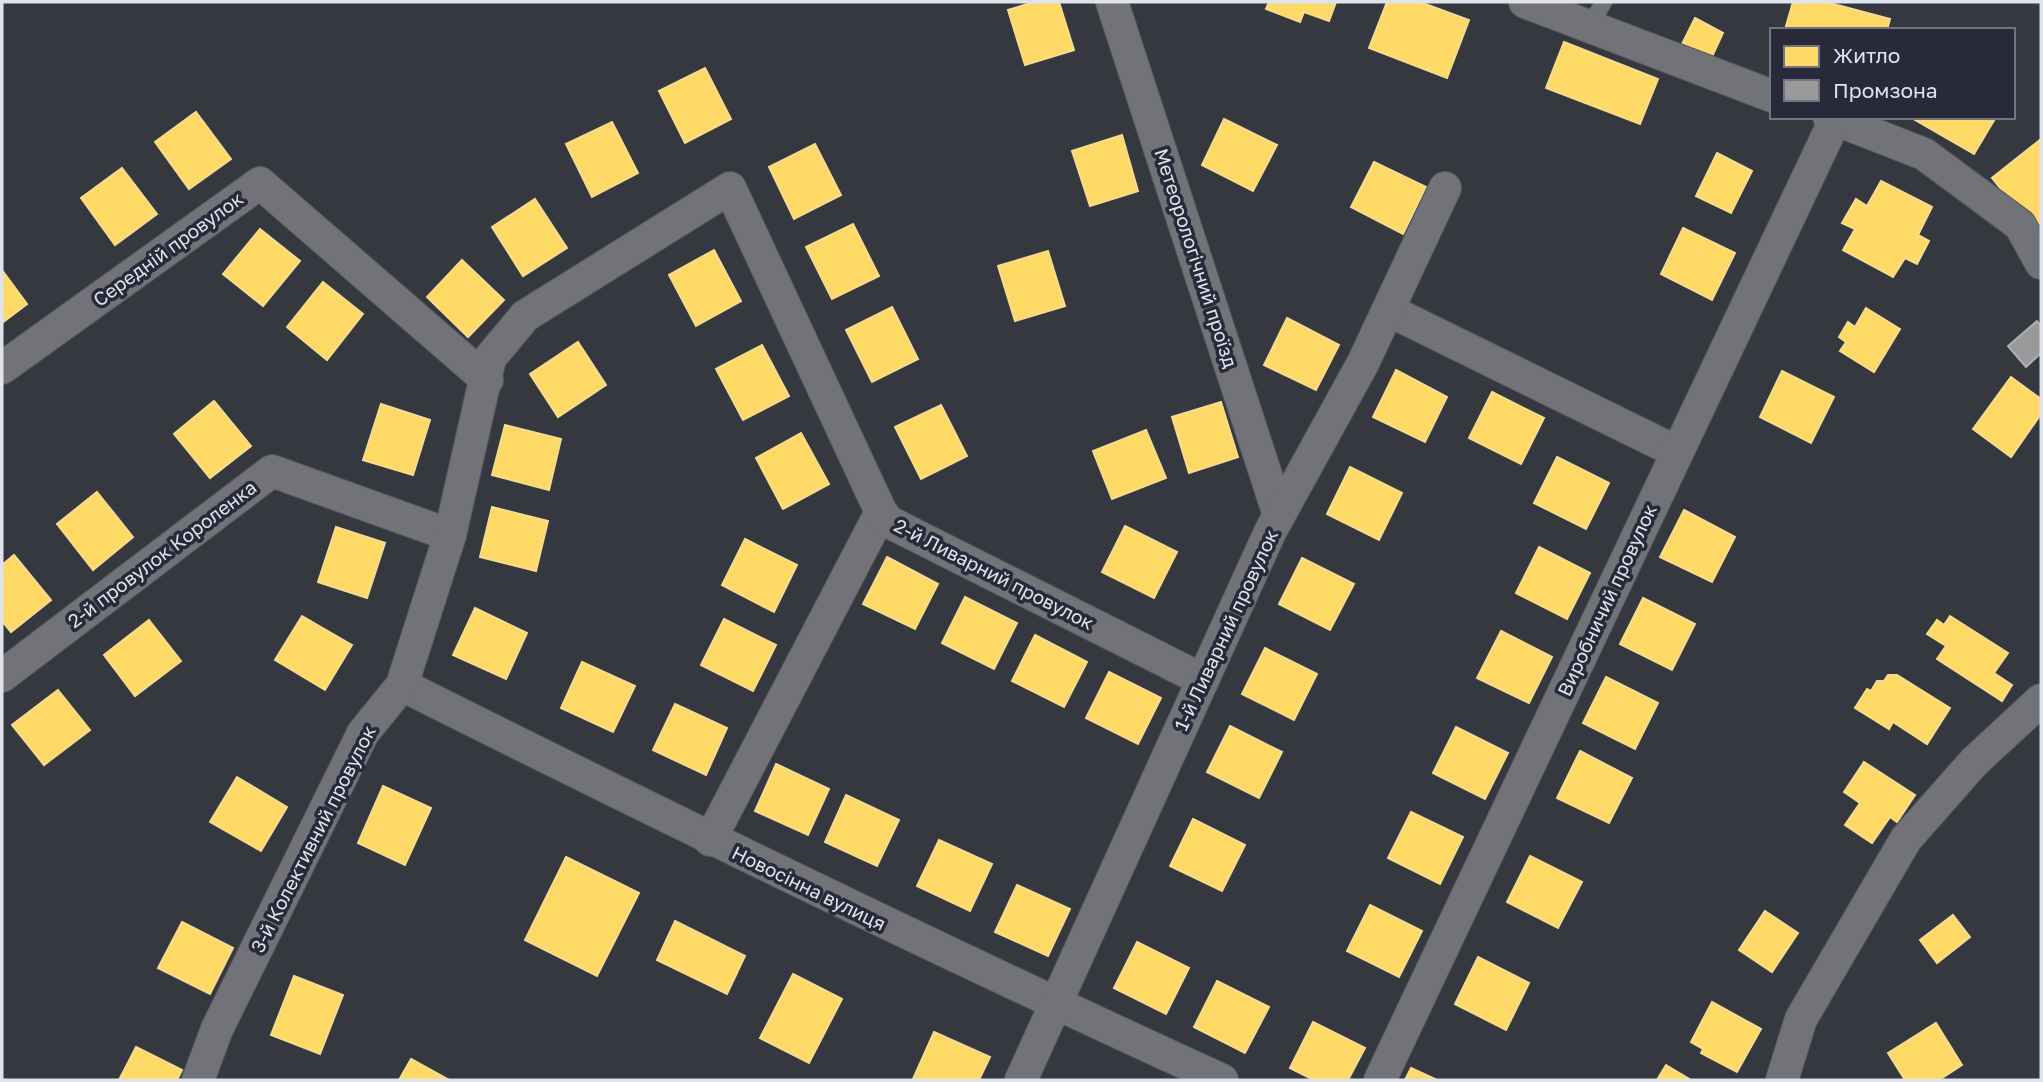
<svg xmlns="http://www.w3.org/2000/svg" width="2043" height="1082" font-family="'Golos Text',sans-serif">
	<rect width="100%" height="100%" fill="#363840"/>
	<g fill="#ffd966" stroke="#f6dc8e" stroke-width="2">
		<path d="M1034,2H1059L1074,50L1025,65L1008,10Z"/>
		<path d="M1269,2H1336L1329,21L1304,12L1300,22L1266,9Z"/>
		<path d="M1387,2H1420L1469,20L1447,78L1369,48Z"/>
		<path d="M1793,2H1826L1890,19L1887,30H1801L1786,26Z"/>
		<path d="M1695,18L1723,33L1710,61L1681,46Z"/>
		<path d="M1564,42L1658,79L1640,124L1546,88Z"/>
		<path d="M705,68L731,119L685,143L659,91Z"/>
		<path d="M196,112L231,159L189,189L155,142Z"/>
		<path d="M1910,117H1996L1974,154Z"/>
		<path d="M1224,119L1277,145L1253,191L1202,165Z"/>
		<path d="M612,122L638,173L592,197L566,144Z"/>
		<path d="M1122,135L1138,191L1090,206L1072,151Z"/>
		<path d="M2041,139V239L1992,178Z"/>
		<path d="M815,144L841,195L794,219L769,167Z"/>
		<path d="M1717,153L1752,171L1731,213L1696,196Z"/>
		<path d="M1374,162L1426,187L1403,234L1351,207Z"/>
		<path d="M122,168L157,214L115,245L81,198Z"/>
		<path d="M1881,181L1932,207L1918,235L1929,241L1917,264L1905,258L1893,277L1843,250L1855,229L1842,223L1856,199L1867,206Z"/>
		<path d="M535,199L567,248L523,276L492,227Z"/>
		<path d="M853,224L879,276L832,299L806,247Z"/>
		<path d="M1683,228L1735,253L1712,300L1661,274Z"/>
		<path d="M260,229L300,261L263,306L223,274Z"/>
		<path d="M714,250L741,301L696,326L669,275Z"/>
		<path d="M1048,251L1065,306L1015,321L998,266Z"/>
		<path d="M462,260L504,300L468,337L427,297Z"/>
		<path d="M2,270L27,304L2,323Z"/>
		<path d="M323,282L363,314L327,360L287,327Z"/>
		<path d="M892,307L918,359L872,382L846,330Z"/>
		<path d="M1866,308L1900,329L1874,372L1840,351L1846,342L1839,337L1848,322L1855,327Z"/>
		<path d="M1287,318L1339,345L1316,390L1264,365Z"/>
		<path d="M578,342L606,385L558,417L530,374Z"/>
		<path d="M762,345L789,396L743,420L716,369Z"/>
		<path d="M1396,370L1447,397L1425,442L1373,417Z"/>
		<path d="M1782,371L1834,397L1811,443L1760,417Z"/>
		<path d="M2011,377L2041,399V414L2011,457L1973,429Z"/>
		<path d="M1492,392L1544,418L1521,464L1469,438Z"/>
		<path d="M214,401L251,446L210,478L174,434Z"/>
		<path d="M1221,402L1238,457L1189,473L1172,417Z"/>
		<path d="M381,404L430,420L413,475L363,460Z"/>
		<path d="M941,405L967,456L921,479L895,427Z"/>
		<path d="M505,425L561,439L549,490L492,475Z"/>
		<path d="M1146,430L1166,478L1112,499L1093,451Z"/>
		<path d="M801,433L829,484L783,509L756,458Z"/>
		<path d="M1557,457L1609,483L1586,529L1534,503Z"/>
		<path d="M1350,467L1402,493L1379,540L1327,514Z"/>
		<path d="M97,492L133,537L93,570L57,524Z"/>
		<path d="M492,507L548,521L536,571L480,557Z"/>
		<path d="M1684,510L1735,537L1712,582L1660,557Z"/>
		<path d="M1125,526L1177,552L1154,598L1102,572Z"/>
		<path d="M336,527L385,543L367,598L318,582Z"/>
		<path d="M745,539L797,565L774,612L722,585Z"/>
		<path d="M1539,547L1590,573L1567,619L1516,593Z"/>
		<path d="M14,555L51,600L11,632L2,621V565Z"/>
		<path d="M887,557L938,584L915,629L863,604Z"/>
		<path d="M1302,558L1354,584L1330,630L1279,604Z"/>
		<path d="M965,597L1017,623L994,669L942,643Z"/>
		<path d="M1643,598L1695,624L1672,670L1620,644Z"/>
		<path d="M475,608L527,633L506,679L453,655Z"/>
		<path d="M302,616L352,645L325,690L275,660Z"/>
		<path d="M1950,616L2008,653L1994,673L2012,685L2002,701L1937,659L1946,646L1927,634L1937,620L1944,625Z"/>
		<path d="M724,619L776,645L753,691L701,665Z"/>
		<path d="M149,620L181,661L135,696L104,655Z"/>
		<path d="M1501,631L1552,657L1529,703L1477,678Z"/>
		<path d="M1035,635L1087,662L1064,707L1012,681Z"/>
		<path d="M1265,648L1317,674L1294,720L1242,694Z"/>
		<path d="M582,662L635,686L613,732L561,708Z"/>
		<path d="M1109,672L1161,698L1138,744L1086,718Z"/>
		<path d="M1888,675H1897L1950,708L1927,744L1893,722L1889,729L1855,708L1867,689L1871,691L1877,681H1884Z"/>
		<path d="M1606,677L1658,703L1635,749L1583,723Z"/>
		<path d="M58,690L90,730L44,765L12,725Z"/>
		<path d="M675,704L727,728L706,775L653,750Z"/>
		<path d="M1230,726L1282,752L1259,798L1207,772Z"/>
		<path d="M1456,727L1508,753L1485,799L1433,773Z"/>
		<path d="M1580,751L1632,778L1609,823L1557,798Z"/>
		<path d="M1864,762L1915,795L1897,822L1890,817L1872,843L1845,825L1860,803L1844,792Z"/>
		<path d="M776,764L829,789L808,835L755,811Z"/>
		<path d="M237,777L287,807L261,851L210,822Z"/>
		<path d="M383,786L431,808L405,865L358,843Z"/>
		<path d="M846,795L899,820L877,866L825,842Z"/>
		<path d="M1411,812L1463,837L1440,884L1388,858Z"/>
		<path d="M1193,819L1245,845L1222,891L1170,866Z"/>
		<path d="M939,840L992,864L970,911L917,886Z"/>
		<path d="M1530,856L1582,882L1558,928L1507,902Z"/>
		<path d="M566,857L639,893L597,976L525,940Z"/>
		<path d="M1017,885L1070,909L1048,956L995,932Z"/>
		<path d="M1370,905L1422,931L1399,977L1347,951Z"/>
		<path d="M1765,911L1798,933L1772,972L1739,950Z"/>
		<path d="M1953,915L1970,937L1937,963L1920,940Z"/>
		<path d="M675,921L745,956L727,994L657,960Z"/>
		<path d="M182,922L233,948L210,994L158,968Z"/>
		<path d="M1137,942L1189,968L1166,1014L1114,988Z"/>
		<path d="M1478,957L1529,983L1506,1030L1455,1004Z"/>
		<path d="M793,974L842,999L809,1063L760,1038Z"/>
		<path d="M294,976L343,995L320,1054L271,1035Z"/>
		<path d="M1217,981L1269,1007L1245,1053L1194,1027Z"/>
		<path d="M1712,1002L1761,1029L1737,1072L1701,1053L1703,1049L1691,1042Z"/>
		<path d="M1313,1022L1365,1048L1348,1080H1314L1290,1068Z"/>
		<path d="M1936,1023L1962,1065L1939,1080H1905L1888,1053Z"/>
		<path d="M934,1032L990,1057L979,1080L913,1079Z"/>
		<path d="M136,1047L182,1070L177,1080H119Z"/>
		<path d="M411,1059L449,1080H399Z"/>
		<path d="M1666,1065L1691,1080H1657Z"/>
		<path d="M1411,1068L1437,1080H1405Z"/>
	</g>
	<path fill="#999" stroke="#aeafb2" stroke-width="2" d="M2037,321L2041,326V353L2026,367L2008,346Z"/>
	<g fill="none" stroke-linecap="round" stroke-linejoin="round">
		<g stroke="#55575e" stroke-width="18">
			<path id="lane" d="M1589,26L1604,2"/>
		</g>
		<g stroke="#55575e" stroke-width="34">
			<g id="street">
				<path d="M1112,2L1279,515"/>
				<path d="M1525,2L1772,96"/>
				<path d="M1829,117L1924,154L2020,225L2041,263"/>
				<path d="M1388,310L1677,452"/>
				<path d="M2,368L260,183L487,380"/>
				<path d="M2,676L272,471L450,535"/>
				<path d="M402,685C673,821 946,954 1222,1080"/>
				<path d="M710,840L881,512"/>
				<path d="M198,1080L217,1029L363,733L402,685L450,535L490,358L525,316L730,188L881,512L889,522L1203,680"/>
				<path d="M1021,1080L1270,532L1363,363L1445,188"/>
				<path d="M1380,1080L1835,120"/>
				<path d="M1782,1080L1801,1019L1906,839L1974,762L2041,700"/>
			</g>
		</g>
		<use href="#lane" stroke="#727379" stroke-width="16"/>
		<use href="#street" stroke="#727379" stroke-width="32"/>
	</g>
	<g text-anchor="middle" stroke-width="7" stroke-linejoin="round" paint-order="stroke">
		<g font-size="19" fill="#e0e2ec" stroke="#282a39">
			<text transform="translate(168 249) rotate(-36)" y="7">Середній провулок</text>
			<text transform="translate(1196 258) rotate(72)" y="7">Метеорологічний проїзд</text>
			<text transform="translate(162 554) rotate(-37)" y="7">2-й провулок Короленка</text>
			<text transform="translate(994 574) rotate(27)" y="7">2-й Ливарний провулок</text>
			<text transform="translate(1607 600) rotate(-65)" y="7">Виробничий провулок</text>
			<text transform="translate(1226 630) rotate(-65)" y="7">1-й Ливарний провулок</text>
			<text transform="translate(313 839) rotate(-63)" y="7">3-й Колективний провулок</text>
			<text transform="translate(809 888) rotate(26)" y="7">Новосінна вулиця</text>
		</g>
	</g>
	<rect width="2043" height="1082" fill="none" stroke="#e0e2ec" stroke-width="7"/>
	<rect x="1770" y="28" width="245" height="91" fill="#282a39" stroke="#727481" stroke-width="2"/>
	<rect x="1784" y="46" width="35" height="21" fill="#ffd966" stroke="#727481" stroke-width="2"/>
	<text x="1833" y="63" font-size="21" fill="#e0e2ec">Житло</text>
	<rect x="1784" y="80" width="35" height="21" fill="#999999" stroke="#727481" stroke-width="2"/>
	<text x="1833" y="98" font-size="21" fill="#e0e2ec">Промзона</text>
</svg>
